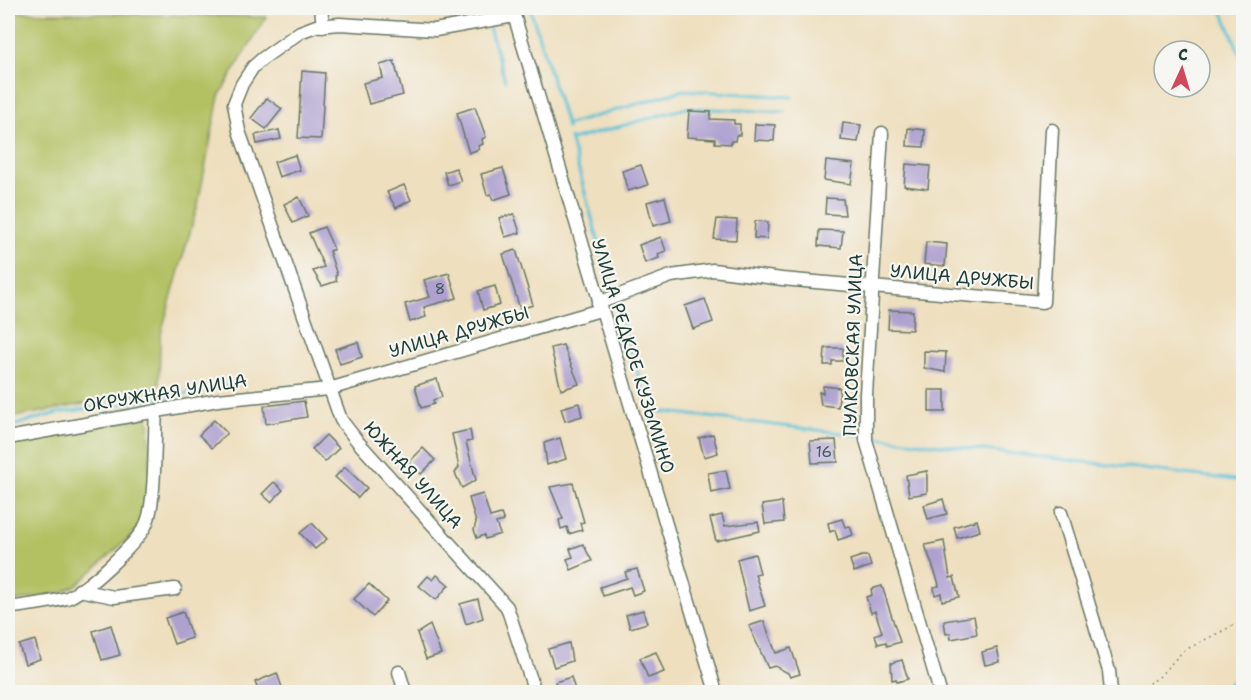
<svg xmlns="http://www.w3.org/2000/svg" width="1251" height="700" font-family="'Shantell Sans',sans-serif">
	<rect width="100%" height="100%" fill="#f6f6f2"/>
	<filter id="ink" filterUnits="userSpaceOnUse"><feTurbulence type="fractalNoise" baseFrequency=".0167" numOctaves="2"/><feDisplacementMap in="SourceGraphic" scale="12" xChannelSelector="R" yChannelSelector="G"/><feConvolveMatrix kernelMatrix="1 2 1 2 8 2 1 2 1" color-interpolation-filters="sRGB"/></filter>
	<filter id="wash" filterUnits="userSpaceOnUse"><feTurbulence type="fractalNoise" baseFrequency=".008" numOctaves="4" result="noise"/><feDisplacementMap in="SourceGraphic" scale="24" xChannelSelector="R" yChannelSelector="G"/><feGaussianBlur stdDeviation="1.35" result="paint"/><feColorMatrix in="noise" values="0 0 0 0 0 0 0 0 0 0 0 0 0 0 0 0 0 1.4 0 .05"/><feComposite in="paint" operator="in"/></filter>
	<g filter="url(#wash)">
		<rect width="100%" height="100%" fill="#eedfbe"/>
		<g fill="#b3c164" stroke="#697f4c" stroke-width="1.5">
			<path d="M8,12L266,17L219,96L198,204L160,337L159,390L8,418Z"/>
			<path d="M146,417L149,420C149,454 156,502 136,531L77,585L62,592L8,603V441Z"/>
		</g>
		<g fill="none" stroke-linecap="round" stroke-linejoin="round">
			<g stroke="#58c0d5" stroke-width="3">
				<path d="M451,8H462"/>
				<path d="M484,8L485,12"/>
				<path d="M530,8L567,128"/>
				<path d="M1221,8L1244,64"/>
				<path d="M489,27L505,80"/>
				<path d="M566,125L684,90L792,97"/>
				<path d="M570,138L613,295"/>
				<path d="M571,140L686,108L785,112"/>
				<path d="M615,301L648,405L658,411L858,435"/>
				<path d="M8,427L58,413L164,398L238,383"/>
				<path d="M874,437L1244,481"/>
				<path d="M1218,692L1244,673"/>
			</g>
		</g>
		<g id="blocks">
			<g fill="#aea1d0">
				<path d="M394,61L403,95L369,104L363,83L383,78L380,65Z"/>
				<path d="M302,71L325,73L321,139L298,138Z"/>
				<path d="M267,98L282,109L266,129L251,118Z"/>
				<path d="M475,107L486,137L482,139L483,144L478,146L479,149L469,153L457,113Z"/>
				<path d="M689,111L711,112L710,119L734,120V124H740V135H736L735,141H731V144L715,143V139L687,137Z"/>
				<path d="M843,123L861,125L858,142L841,140Z"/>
				<path d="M755,124L775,125L774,141L754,140Z"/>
				<path d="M908,128L925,130L924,147L907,146Z"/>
				<path d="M279,130L281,139L257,144L255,135Z"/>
				<path d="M295,155L300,170L279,177L274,162Z"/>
				<path d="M826,161L854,164L851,184L824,180Z"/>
				<path d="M906,164L930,166L928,189L904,186Z"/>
				<path d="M641,165L648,185L628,191L622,171Z"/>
				<path d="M456,168L461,181L448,185L444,172Z"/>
				<path d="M503,168L511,194L493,200L491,194L487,195L481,174Z"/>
				<path d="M404,185L411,200L396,208L387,192Z"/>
				<path d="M299,197L308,216L293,223L284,204Z"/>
				<path d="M665,197L671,221L653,226L647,202Z"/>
				<path d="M826,198L843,199L845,215L825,214Z"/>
				<path d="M514,214L520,233L505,237L499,218Z"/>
				<path d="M717,219L737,220L736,240L714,239Z"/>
				<path d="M755,221L768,222L767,239L754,238Z"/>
				<path d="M324,227L334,249L329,251L337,275L335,276L337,281L322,286L313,271L324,267L309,233Z"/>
				<path d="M819,230L843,231L841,248L818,246Z"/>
				<path d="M661,237L666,251L658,254L659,258L645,263L639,245Z"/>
				<path d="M926,242L947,244L945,266L924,264Z"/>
				<path d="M516,250L533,305L520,309L503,254Z"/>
				<path d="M449,273L457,298L424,307L426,317L410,322L405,304L430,297L424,280Z"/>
				<path d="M495,286L500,305L483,310L478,291Z"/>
				<path d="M705,299L713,322L693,329L685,306Z"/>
				<path d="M889,310L913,311L912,330L888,329Z"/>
				<path d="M358,342L362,357L340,364L335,349Z"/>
				<path d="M563,345L579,384L561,390L551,348Z"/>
				<path d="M825,348H843V361H832V365H824Z"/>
				<path d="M924,351L946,352L945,372L924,368Z"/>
				<path d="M437,379L442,397L433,400L434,404L421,408L415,386Z"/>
				<path d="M823,386L840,388L838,407L821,405L819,392L823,393Z"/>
				<rect x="929" y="390" width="16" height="22"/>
				<path d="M304,401L307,417L266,424L264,406Z"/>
				<path d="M579,403L582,416L565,421L561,408Z"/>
				<path d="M214,420L227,433L212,448L199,435Z"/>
				<path d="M470,430L472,441L466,442L476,480L462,488L455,473L459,467L452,434Z"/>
				<path d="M713,434L718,453L704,457L699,438Z"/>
				<path d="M326,435L339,448L325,462L312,449Z"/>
				<path d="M560,438L566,459L547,465L544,443Z"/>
				<path d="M836,440L838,462L812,463L810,441Z"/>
				<path d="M423,448L435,460L421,474L409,462Z"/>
				<path d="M345,467L367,488L358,498L335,477Z"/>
				<path d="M726,470L730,489L711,493L708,473Z"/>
				<path d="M927,471V493L909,496L906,475Z"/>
				<path d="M274,482L283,490L271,502L262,494Z"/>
				<path d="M573,483L584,522L580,523L582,530L569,534L567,527L561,529L559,520L563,519L550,487Z"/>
				<path d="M483,494L490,517L501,514L504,521L496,523L500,534L485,539L484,535L477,538L474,530L476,522L469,498Z"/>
				<path d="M943,499L947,514L928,519L924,505Z"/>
				<path d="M782,502L784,522L765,524L762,505Z"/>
				<path d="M722,515L725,526L758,522L760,531L716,541L710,518Z"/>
				<path d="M842,519L845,527L850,526L853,535L838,540L835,530L830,532L828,523Z"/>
				<path d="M977,520L980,531L957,538L954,527Z"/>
				<path d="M312,523L327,539L315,549L300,533Z"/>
				<path d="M944,541L950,578L954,577L959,597L942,601L941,593L935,595L934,587L939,586L938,581L925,545Z"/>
				<path d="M583,544L592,561L571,570L567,559L573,557L570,549Z"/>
				<path d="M755,554L760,573L755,574L765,606L749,611L737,559Z"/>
				<path d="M862,556H868L871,566L854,572L850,560Z"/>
				<path d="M637,569L644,591L633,595L630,587L603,596L600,587L627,578L625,572Z"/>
				<path d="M437,575L449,585L436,600L419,586L428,576L433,580Z"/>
				<path d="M369,584L387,601L373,617L354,599Z"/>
				<path d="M882,586L900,642L887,646L886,642L878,644L875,635L882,632L875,611L871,613L866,597L872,595L871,589Z"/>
				<path d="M478,599L483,618L466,624L460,604Z"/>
				<path d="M643,610L647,623L630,628L626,615Z"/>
				<path d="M183,612L192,638L174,644L165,618Z"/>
				<path d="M974,616L977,634L951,639L950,633L946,634L944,621Z"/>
				<path d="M764,621L776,653L791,648L800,674L790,677L788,673L775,666L768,668L749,626Z"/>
				<path d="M111,625L120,655L102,660L93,631Z"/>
				<path d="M430,625L441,654L426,659L417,633Z"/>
				<path d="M35,640L40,659L25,664L19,645Z"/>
				<path d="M569,643L572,661L554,667L548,649Z"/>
				<path d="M997,648L1000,662L985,665L982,652Z"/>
				<path d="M656,652L664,672L648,678L640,658Z"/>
				<path d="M902,660L908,679L897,682L896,679L892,680L891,663Z"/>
				<path d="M277,673L284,693H259L255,682Z"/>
				<path d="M571,677L575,690L558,693L555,682Z"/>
			</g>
		</g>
	</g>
	<g filter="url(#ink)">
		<use href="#blocks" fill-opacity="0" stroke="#677664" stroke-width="1.5"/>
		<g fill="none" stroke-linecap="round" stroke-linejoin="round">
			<g stroke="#677664" stroke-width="15">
				<g id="minor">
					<path d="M321,8L323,26"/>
					<path d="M512,8L716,692"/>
					<path d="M514,16L435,30L340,24L316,26L300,32L262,59L253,67L242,84L234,104L239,131L341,420L358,442L507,607L535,692"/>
					<path d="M882,133L866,394V440L940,692"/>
					<path d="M598,303L671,276L713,270L782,279L1043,302L1052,130"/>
					<path d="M8,438L218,400L329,389L600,310"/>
					<path d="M1061,513L1109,671L1111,692"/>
					<path d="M79,590L114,597L175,589"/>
					<path d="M8,608C27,605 48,603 67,598C85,592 141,540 147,522C156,500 154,438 156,411"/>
					<path d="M399,672L405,692"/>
				</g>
			</g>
			<path stroke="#677664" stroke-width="1.5" stroke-dasharray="1.5 4.5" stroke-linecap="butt" d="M1133,692L1158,678L1183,651L1244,620"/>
			<use href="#minor" stroke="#fff" stroke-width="12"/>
		</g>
	</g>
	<g text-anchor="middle" stroke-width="4.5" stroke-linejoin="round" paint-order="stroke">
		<g font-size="15" fill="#43565b">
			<text x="440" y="294">8</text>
			<text x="824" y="457">16</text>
		</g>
		<g font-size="18" fill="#1f3d34" stroke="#f6f6f2">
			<text transform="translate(962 277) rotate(5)" y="6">УЛИЦА ДРУЖБЫ</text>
			<text transform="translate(459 332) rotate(-16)" y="6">УЛИЦА ДРУЖБЫ</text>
			<text transform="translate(853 345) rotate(-88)" y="6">ПУЛКОВСКАЯ УЛИЦА</text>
			<text transform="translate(633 356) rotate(73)" y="6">УЛИЦА РЕДКОЕ КУЗЬМИНО</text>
			<text transform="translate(165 393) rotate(-9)" y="6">ОКРУЖНАЯ УЛИЦА</text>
			<text transform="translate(413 475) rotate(48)" y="6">ЮЖНАЯ УЛИЦА</text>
		</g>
	</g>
	<rect width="1251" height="700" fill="none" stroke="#f6f6f2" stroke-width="30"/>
	<g transform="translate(1182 69) rotate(4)"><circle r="28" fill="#f6f6f2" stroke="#a0aca6" stroke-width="1.5"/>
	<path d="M0-4.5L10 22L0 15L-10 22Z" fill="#d1495b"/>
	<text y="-9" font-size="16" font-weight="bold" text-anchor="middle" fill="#1f3d34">С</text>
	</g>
</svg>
